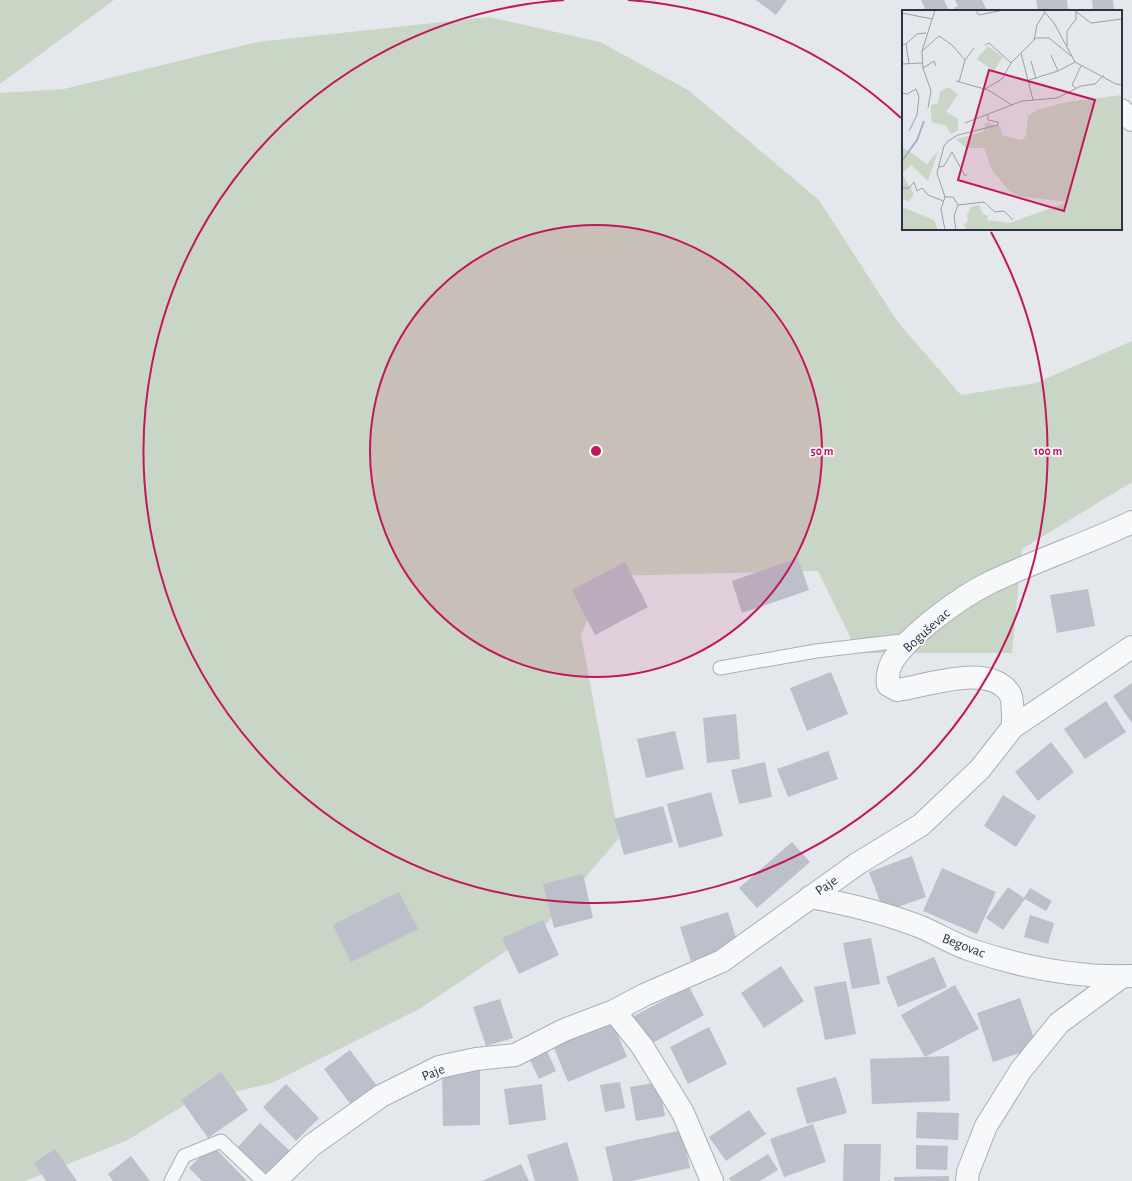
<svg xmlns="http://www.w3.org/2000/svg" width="1132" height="1181" font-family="'Alegreya Sans',sans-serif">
	<rect width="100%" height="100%" fill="#e4e7ec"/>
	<g fill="#c9d6c5">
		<path d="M0,0H114L0,84Z"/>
		<path d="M489,17L600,42L688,90L819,200L897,321L961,395L1036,383L1132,341V482L1022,549L1012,653H858L818,571L605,576L581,635L619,838L546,924L421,1008L272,1083L188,1103L126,1141L25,1181H0V93L64,89L257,42Z"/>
	</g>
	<g fill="#bbc0ca">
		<path d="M756,0H787L776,15Z"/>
		<path d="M921,0H944L949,11H926Z"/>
		<path d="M955,0H982L987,11H956L954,8L958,6Z"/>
		<path d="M1036,0H1067L1068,11H1038Z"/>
		<path d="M1092,0H1113L1114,11H1093Z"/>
		<path d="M798,558L809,590L742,613L732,581Z"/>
		<path d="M625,562L648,607L595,635L572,590Z"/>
		<path d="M1088,589L1095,626L1057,633L1050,595Z"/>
		<path d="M831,672L848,714L807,731L790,688Z"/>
		<path d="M1132,683V723L1113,696Z"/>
		<path d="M1106,701L1126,732L1085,759L1064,729Z"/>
		<path d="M736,714L740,759L707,763L703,718Z"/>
		<path d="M675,731L684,769L646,778L637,739Z"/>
		<path d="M1051,742L1074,772L1038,801L1015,772Z"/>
		<path d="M828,751L838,779L788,797L777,769Z"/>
		<path d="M765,762L772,797L739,804L731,770Z"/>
		<path d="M711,792L723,836L679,848L667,804Z"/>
		<path d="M1003,795L1036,816L1016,847L984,826Z"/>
		<path d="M663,806L673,842L624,855L614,819Z"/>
		<path d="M792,842L810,862L757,908L739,888Z"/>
		<path d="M912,856L926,897L884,912L869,872Z"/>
		<path d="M942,868L996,892L977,934L923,911Z"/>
		<path d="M583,874L593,918L554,928L543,884Z"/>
		<path d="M1008,887L1024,898L1030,888L1052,901L1046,911L1025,899L1003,930L986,918Z"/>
		<path d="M399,892L418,929L351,962L333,925Z"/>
		<path d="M728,912L739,947L691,961L680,927Z"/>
		<path d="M1030,915L1054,923L1048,944L1024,937Z"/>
		<path d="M543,920L559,955L519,974L502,938Z"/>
		<path d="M871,938L880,984L852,989L843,943Z"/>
		<path d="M934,957L947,987L898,1007L886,977Z"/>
		<path d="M781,966L804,1001L764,1028L741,993Z"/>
		<path d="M846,981L856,1034L825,1040L814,987Z"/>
		<path d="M955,985L979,1029L925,1057L901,1015Z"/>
		<path d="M689,987L704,1015L647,1046L632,1017Z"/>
		<path d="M1020,998L1037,1047L993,1062L977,1013Z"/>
		<path d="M500,999L513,1038L486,1046L473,1007Z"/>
		<path d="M611,1019L627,1057L568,1082L552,1043Z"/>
		<path d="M709,1027L727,1064L688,1084L670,1047Z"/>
		<path d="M546,1049L556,1071L539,1079L529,1058Z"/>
		<path d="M350,1050L377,1086L351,1105L324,1069Z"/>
		<path d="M949,1056L950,1101L872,1104L870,1059Z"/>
		<path d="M480,1068V1125L443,1126L442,1069Z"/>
		<path d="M221,1072L248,1110L208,1138L181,1100Z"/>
		<path d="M836,1077L847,1113L807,1124L796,1088Z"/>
		<path d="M620,1082L625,1108L605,1112L600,1085Z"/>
		<path d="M659,1082L665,1116L636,1121L630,1087Z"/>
		<path d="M286,1084L319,1118L296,1141L263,1107Z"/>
		<path d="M542,1084L546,1120L509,1125L504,1089Z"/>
		<path d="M749,1110L766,1134L726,1161L709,1137Z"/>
		<path d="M917,1112L959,1113L958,1140L916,1138Z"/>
		<path d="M260,1123L291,1152L267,1177L237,1148Z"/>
		<path d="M813,1124L826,1162L784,1177L770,1139Z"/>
		<path d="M682,1130L690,1168L632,1181H613L605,1147Z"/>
		<path d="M567,1142L579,1181H535L527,1155Z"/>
		<path d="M844,1144H881L880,1181H843Z"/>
		<path d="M212,1145L247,1181H202L189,1168Z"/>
		<path d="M916,1145L948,1146L947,1170L916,1169Z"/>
		<path d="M55,1149L77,1181H46L34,1163Z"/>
		<path d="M768,1154L778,1170L760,1181H731L729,1178Z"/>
		<path d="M131,1156L150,1181H113L108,1174Z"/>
		<path d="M521,1164L529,1181H482Z"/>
		<path d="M949,1176V1181H894V1177Z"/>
	</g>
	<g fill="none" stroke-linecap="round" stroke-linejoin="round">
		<g stroke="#a9aeb7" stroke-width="15">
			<g id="lane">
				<path d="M720,668L816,651L910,640"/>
				<path d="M171,1181L184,1156L221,1141L263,1181"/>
			</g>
		</g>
		<g stroke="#a9aeb7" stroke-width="24">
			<g id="street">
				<path d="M1121,110L1132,120"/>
				<path d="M1013,727C1013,720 1013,699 1010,694C990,662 928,686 897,690L888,685C887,677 888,670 892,662C909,634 962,596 991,582C1037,560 1086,544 1132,522"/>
				<path d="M810,897C848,904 885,913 921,927C937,934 952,943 968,949C1021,967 1076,978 1132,976"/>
				<path d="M614,1011L642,1046L683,1113L712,1181"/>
				<path d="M275,1181L312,1145L381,1096L439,1067L476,1059L515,1055L564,1030L614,1011L644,995L722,961L857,864L921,825L980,769L1013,727L1132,647"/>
				<path d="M967,1181L968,1172L986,1126L1021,1070L1059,1023L1123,976"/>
			</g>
		</g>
		<use href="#lane" stroke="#f7f8fa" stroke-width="13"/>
		<use href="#street" stroke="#f7f8fa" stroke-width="22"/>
	</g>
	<circle cx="596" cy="451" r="226" fill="#c2185b" fill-opacity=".12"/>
	<g fill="none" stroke="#c2185b" stroke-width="2">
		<circle cx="596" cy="451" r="226"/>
		<path d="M628 0A452 452 0 0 1 901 118M991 232A452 452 0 1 1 564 0"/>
	</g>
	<g text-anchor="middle" stroke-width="3.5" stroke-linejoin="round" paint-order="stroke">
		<g font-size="14" fill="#2b3445" stroke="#f4f6f9">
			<text transform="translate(926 630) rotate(-42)" y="5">Boguševac</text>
			<text transform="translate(826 885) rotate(-35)" y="5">Paje</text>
			<text transform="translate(964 945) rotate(21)" y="5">Begovac</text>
			<text transform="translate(433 1072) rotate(-22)" y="5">Paje</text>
		</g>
	</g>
	<g transform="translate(902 10)">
		<rect width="220" height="220" fill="#e4e7ec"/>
		<path d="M86,36L101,47L92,61L75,49ZM46,77L56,84L44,102L56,109V120L49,124L43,115L30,113L29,106V95L36,93L38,82ZM220,85V220H64L62,214L66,211L65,205L69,197L77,195L81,204L86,206L85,210L108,213L165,192L116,186L107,181L90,160L82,138H64L54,129L81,122L84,112L99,117L100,125L120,130L124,126L126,106L135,100L165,92ZM2,138L25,154L36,141L26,171L9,155L0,164L12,184L6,192L0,188V141ZM0,197L32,210L36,220H0Z" fill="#c9d6c5"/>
		<path fill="none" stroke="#9fb4cc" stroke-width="2" d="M0,151L15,130L22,111"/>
		<path fill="none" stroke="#9a9fa9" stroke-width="1" d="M73,0L77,5L102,0M141,0L152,13L173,52L214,74L220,75M172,0L189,13L220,9M0,3L30,9M132,30L135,15L143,2M4,34L7,54M0,35L4,34L15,24L24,23M83,35L87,33L109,53M165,37V21L174,9V2M20,41L37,26L50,35L63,50M119,43L131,90M149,45L156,61M129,51L134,69M0,54L20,53M21,58L32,51L34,56M127,70L156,61L173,52M54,71L86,80L110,95M57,72L63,50L72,38M174,78L170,75L179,56M83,79L100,69L109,53L134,28H147L169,46M0,83L5,84L14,79L17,87L15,105L7,121M26,98L29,81L21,58L20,41L33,0M63,113L120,91L155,88L179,76L193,74L202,65M37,157L42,156L50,142L63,166L65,164M0,178H7L12,172L15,181L20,178L26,185L41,191M43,187H51L56,195L82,192L93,202L102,201L111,210M43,220L39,199L43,187L35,163L42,136L46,131L56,125L96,115V112L86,110V105M54,220L52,206L56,195"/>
		<path fill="#c2185b" fill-opacity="0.15" stroke="#c2185b" stroke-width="2" d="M87,60L193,90L162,201L56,170Z"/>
		<rect width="220" height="220" fill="none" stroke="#2b3445" stroke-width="2"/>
	</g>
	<circle cx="596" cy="451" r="6" fill="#c2185b" stroke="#f4f6f9" stroke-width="2"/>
	<g font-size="12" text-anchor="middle" font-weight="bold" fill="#c2185b" stroke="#f4f6f9" stroke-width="3.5" stroke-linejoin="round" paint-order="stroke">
		<text x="822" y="455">50 m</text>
		<text x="1048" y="455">100 m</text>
	</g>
</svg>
